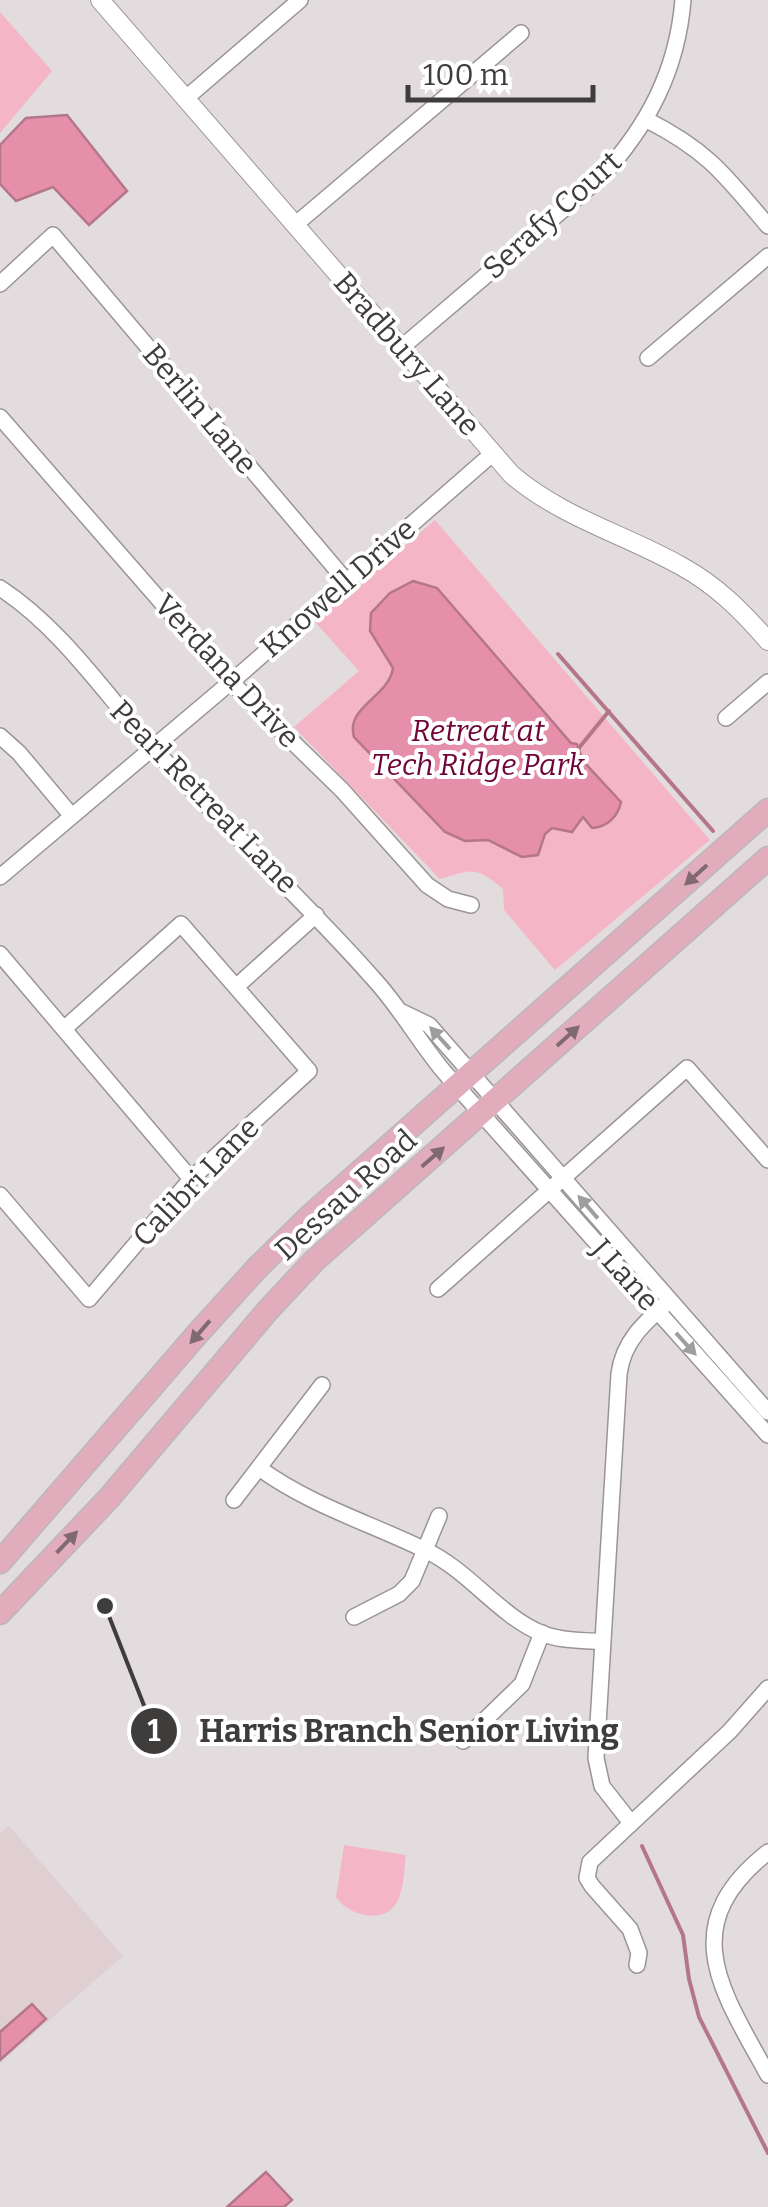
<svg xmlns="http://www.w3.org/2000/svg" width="768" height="2207" font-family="Bitter,serif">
	<rect width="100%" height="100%" fill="#e3dcde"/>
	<path fill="#dfcfd3" d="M9,1826L123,1956L0,2063V1834Z"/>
	<g fill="#f4b6c7">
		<path d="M0,12L52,71L0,133Z"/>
		<path d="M435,520L710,840L555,970L504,910L503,889C475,866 474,869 440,879L294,727L359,671L315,622Z"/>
		<path d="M344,1845L406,1855C404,1869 404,1890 397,1902C383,1926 348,1915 336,1897Z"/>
	</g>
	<g fill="#e68faa" stroke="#b47689" stroke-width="2.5">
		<path d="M67,115L127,191L89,225L53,187L16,201L0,184V145L26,118Z"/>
		<path d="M413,581L437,588L571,743L577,744L583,761L621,802C618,816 608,827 592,828L583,817L572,832L552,828L545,834L538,855L522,857L488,840L465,841L445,832L354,737C345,707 389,697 393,668L370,631L371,613L390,593Z"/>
		<path d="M32,2004L46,2019L0,2060V2032Z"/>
		<path d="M266,2172L292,2200L284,2207H227Z"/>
	</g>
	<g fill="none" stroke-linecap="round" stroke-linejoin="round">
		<g stroke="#b47689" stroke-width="4">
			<path d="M558,654L713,831"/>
			<path d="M578,749L609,711"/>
			<path d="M642,1846L683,1935L689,1979L699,2017L768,2153"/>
		</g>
		<g stroke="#9b9496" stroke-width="18">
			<g id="minor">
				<path d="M185,99L300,0"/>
				<path d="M647,120C708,151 725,175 768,226"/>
				<path d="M296,224L521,33"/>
				<path d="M0,284L53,235L347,582"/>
				<path d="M401,348L600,178C648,126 677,71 683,0"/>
				<path d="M648,358L768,256"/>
				<path d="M0,417L231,682L342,790L427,885L448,899L471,905"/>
				<path d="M0,588C63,629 107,697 157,752C226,829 303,899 372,977C400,1007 419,1042 445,1073L768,1435"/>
				<path d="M726,718L768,682"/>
				<path d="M0,736L19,753L71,815"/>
				<path d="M0,877L245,670L492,454"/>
				<path d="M0,954L191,1179"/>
				<path d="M237,986L316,915"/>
				<path d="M402,1012L429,1025L768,1412"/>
				<path d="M0,1195L89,1299L191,1179L309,1071L181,924L65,1028"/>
				<path d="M438,1289L687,1068L768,1160"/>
				<path d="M259,1468C310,1505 367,1522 423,1549C469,1570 498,1615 541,1633C560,1641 582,1640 602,1642"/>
				<path d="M234,1500L322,1385"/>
				<path d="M354,1617L399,1594L412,1581L439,1516"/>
				<path d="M463,1741L522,1684L542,1633"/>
				<path d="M631,1823L602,1786L596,1758L619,1374C623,1341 645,1322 669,1301"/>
				<path d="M768,1852C674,1926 722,1991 768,2075"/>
				<path d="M637,1965L639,1953L630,1929L592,1886L587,1878L590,1862L730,1731L768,1688"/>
			</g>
		</g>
		<g stroke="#9b9496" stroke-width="20">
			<path id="tertiary" d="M100,0L512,475C563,518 624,534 681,566C716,585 742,611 768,641"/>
		</g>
		<g stroke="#bab9b9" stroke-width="25">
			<g id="primary">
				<path d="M0,1562L199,1332L258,1267L311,1215L768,810"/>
				<path d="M0,1613L109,1498L269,1309L314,1261L768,858"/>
			</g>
		</g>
		<use href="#minor" stroke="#fff" stroke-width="15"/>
		<use href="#tertiary" stroke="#fff" stroke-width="18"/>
		<use href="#primary" stroke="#e1adbd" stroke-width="22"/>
	</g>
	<defs><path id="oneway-solid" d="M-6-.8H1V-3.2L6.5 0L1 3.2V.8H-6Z" transform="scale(2.5)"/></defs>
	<g fill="#806970">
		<use href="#oneway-solid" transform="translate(696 875) rotate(138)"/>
		<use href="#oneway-solid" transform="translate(568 1036) rotate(-42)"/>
		<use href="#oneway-solid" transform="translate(433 1157) rotate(-41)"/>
		<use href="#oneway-solid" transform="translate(200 1332) rotate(131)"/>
		<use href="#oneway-solid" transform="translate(67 1542) rotate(-46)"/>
	</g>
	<g fill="#9f9e9e">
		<use href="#oneway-solid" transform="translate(440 1038) rotate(-132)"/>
		<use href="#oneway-solid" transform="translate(588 1207) rotate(-131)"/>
		<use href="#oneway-solid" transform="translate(686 1344) rotate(48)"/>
	</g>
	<g text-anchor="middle" stroke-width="8" stroke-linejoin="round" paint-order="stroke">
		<g font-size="30" fill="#3f3c3c" stroke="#fff">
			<text transform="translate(552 215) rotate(-42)" y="10">Serafy Court</text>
			<text transform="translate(407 354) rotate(49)" y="10">Bradbury Lane</text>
			<text transform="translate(200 409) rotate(50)" y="10">Berlin Lane</text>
			<text transform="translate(338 588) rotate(-41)" y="10">Knowell Drive</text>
			<text transform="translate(227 671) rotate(47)" y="10">Verdana Drive</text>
			<text transform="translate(204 797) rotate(46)" y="10">Pearl Retreat Lane</text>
			<text transform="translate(196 1182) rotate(-46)" y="10">Calibri Lane</text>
			<text transform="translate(346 1195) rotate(-42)" y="10">Dessau Road</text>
			<text transform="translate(625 1275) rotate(48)" y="10">J Lane</text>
		</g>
		<g font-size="30" font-style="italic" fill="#6f0437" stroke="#fff">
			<text x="478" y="741">Retreat at<tspan x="478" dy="34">Tech Ridge Park</tspan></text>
		</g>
	</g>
	<path fill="none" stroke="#3f3c3c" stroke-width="4" d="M105 1606L154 1731"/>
	<g fill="#3f3c3c" stroke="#fff" stroke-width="4">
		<circle cx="105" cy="1606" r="10"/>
		<circle cx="154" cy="1731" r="25"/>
	</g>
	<g font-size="30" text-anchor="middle" font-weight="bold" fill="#fff">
		<text x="154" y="1741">1</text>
	</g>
	<g font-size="32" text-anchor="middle" font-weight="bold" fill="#3f3c3c" stroke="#fff" stroke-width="8" stroke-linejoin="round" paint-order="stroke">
		<text x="409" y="1742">Harris Branch Senior Living</text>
	</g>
	<path d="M408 85v15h185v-15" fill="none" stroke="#3f3c3c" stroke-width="5"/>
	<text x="423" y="85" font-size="30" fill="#3f3c3c" stroke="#ffffff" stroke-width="8" paint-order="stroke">100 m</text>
</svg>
